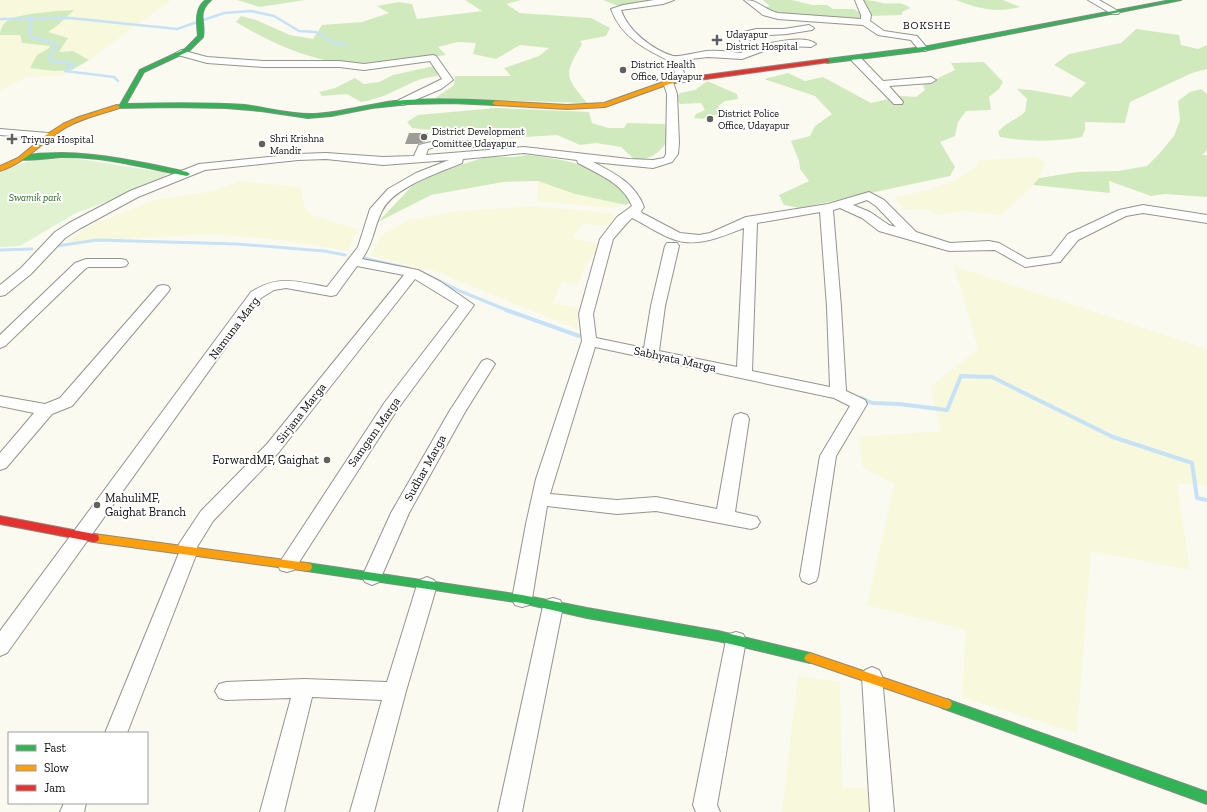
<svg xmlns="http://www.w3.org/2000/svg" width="1207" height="812" font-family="'Zilla Slab',serif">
	<rect width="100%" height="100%" fill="#fbfaf1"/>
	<g fill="#f8f8dd">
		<path d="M0,0H171L89,60L84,56L58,52L47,32L58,25L1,27L0,30Z"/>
		<path d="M0,35H20L22,43L50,46L49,48L37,55L30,68L54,71L72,70L62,76L26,77L0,90Z"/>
		<path d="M1036,157L1045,163L1039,178L1028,191L1001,215L964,211L940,215L926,209L905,210L894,197L924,191L953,181L975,168L979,160Z"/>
		<path d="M239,181L301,187L304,205L311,215L358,229L348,251L281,240L211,234L66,242L91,225L155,200L214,191Z"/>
		<path d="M538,181L575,194L622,204L613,208L537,201Z"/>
		<path d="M535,206L615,214L608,226L582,224L573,238L598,244L577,284L562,282L552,303L578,308L577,329L435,271L370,256L382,235L408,220L460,211Z"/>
		<path d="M954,266L1207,349V485L1177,484L1190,570L1091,551L1077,733L962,697L966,630L867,605L894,484L863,468L858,437L941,431L930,387L978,349Z"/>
		<path d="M798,676L840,682L842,787L867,789L869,812H782Z"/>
	</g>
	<path fill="#e1f2d0" d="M59,156L169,173L147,186L76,213L20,246L0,247V173L22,163Z"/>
	<g fill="#d1eabd">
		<path d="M237,0H305L260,7Z"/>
		<path d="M465,0H521L506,4L520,13L591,18L610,28L606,36L580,41L582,44C564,75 564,75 587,103L435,98L454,85L455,76H511L504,68L539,56L549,48L520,45L496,59L473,54L476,43L458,42L438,47L446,55C420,58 392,64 366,64C321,66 274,45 236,22L241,16L256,20L290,35L313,39L322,25L362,22L389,13L377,6L399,2L412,4L417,19L482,11Z"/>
		<path d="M603,0H663L644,5L618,6Z"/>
		<path d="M763,0H792L812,5H827L833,9H854L862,14L861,20L773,14L762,8L770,6Z"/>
		<path d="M862,0C870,0 875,1 882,3C893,5 901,0 910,8L902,12V15L870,16Z"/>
		<path d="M956,0H1003L1020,7C996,13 979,9 956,0Z"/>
		<path d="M74,10L58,25L48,32L68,38L59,52L73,51L89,60L72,70L54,71L30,68L37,55L49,48L50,46L22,43L20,35H0C0,29 3,23 9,20C21,13 59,11 74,10Z"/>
		<path d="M1136,29L1179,35L1181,45L1198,49L1207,45V69L1192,73L1130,102L1125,123L1085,122V130L1082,137C1054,142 1028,142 1000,137L998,132C1006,122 1016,120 1025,112L1027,99L1017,89L1031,90L1071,97L1086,83L1054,65L1069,54L1121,43Z"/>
		<path d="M984,62L1003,82L999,89L989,97L991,110L966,111L958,122L955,136L940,142L955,167L950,176L800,208L784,205L779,195L809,181L800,169L799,161L791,141L810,136L815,126L832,114L815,96L764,79L788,73L805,81L823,77L871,103L901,96L916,97L925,90L923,85L955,70L951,63Z"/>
		<path d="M434,66L438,76C431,77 423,78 416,81C397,89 382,99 361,102L347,94L322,96L319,92L335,88L355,78L364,84L379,82L393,75Z"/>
		<path d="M707,81L737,94L738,99L725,101L718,106L723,113L702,119L694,118L696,114L705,110L701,103L680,104L676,98L680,93L695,90Z"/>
		<path d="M1201,89L1207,94V150L1202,155H1207V197L1165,194L1151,196L1109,181L1110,193L1033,185L1039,178L1077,172L1118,171L1147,166L1159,154L1174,136L1180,120L1178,101L1190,92Z"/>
		<path d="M496,108L589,112L592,123L608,128H624L627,123L665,124L667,142C658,154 651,159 635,160L621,147L596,143L580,145L557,135L509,138L508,132C493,127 490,130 475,130C454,131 433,131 412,128L407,122L418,115Z"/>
		<path d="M528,155C572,161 602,164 631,202L626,205L575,194L538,181L503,182L431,195L378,222L412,186L435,173L486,157H513Z"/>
	</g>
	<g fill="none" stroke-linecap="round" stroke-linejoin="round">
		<g stroke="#c6e2f7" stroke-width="2.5">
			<path d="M30,17L32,22L30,25V36L58,45L49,57L50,61L74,64L65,71L114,77L118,81"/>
			<path d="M0,19L70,18L177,29L224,13L251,11L274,16L299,31L316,32L335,43L346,45"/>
		</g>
		<g stroke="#c6e2f7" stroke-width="3">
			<path d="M57,246L97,240L237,244L324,251L345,255"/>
			<path d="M0,250L32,249"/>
			<path d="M359,257L408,268"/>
			<path d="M419,271L460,291L509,311"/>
		</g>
		<g stroke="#c6e2f7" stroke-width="4">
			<path d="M506,310L579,336"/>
			<path d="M861,398L872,403L899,404L947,410L961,376L992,377L1113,437L1192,463L1197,498L1207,500"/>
		</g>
	</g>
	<path fill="#9e9c97" d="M409,133H428L425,142L418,144H405Z"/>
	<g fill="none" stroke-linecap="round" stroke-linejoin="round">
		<g stroke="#949490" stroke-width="2">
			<g id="street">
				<path d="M654,0H674L663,4L621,10C628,31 653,50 673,56C680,57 698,52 707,51C718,50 730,52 741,53L745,51L738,36L744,32L756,29H784L809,25L814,28L812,30L787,34L751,36L748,37L753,48C766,43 806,34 816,44L811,47L787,46L769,49L742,59L708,57L682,60L681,63L686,80L681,83L677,82L672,62C646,50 621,37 611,9L623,5Z"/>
				<path d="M744,0C760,0 762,9 778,13L861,19V15L855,0H863L871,15L870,21L884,31L917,36L928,49L926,51H920L911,40L878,35L863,25L778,19L763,15Z"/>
				<path d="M1088,0H1099L1120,12L1118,14H1112Z"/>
				<path d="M181,50L207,57L263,61H339L364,64L433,55L436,56L453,80L441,89L403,105L399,104L398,102L399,100L442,79L430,61L364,70L339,67H263L207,63L178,55L176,53Z"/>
				<path d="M856,56L860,57L883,81L931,77L936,80L931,83L889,86L903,102L902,104H894L852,61L851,59Z"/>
				<path d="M668,79L673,82L677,94L679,143L678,154L672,162L653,168L593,162C614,173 635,183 644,207L641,211L642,213L680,233L699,235L710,233L746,217L828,204L869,192L884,200L916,232L950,243L989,241L999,243L1027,259L1051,256L1068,234L1119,210L1143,205L1207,215V223L1143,213L1126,216L1078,240L1060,262L1025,267L995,250L949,251L879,231L862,218L840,208L833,210L841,307L846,391L865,400L867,404L836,456L818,576L816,581L809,584L802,581L800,576L820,456L850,406L834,398L595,347L550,494L617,500L656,497L717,509L733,419L735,415L741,413L747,415L749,419L735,512L757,517L760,522L757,527L751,529L656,511L617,514L547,506L532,599L529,605L522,607L515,605L512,599L526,524L536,479L582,341L579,314L600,239L617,217L632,206C623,183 598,174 578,163L577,160L524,153L463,159L462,163C439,173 393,187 382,211C373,229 374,242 362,259L418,270L441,282L474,305L397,410L294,570L287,572L280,570L278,565L385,402L459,306L415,279L279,452L213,521L197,547L198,550L127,733H105L179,553L177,549L179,544L201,511L267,444L404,275L357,266L336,295L331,296L286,288L274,290L261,298L7,653L0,656V631L251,292C280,274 296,282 327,287L358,247L370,209L388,189L416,173L449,160L383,165L326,159L298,160L205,170L138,197L79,229L65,238L31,274L5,295L0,296V285L21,268L55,232L69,223L130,191L199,164L298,154L326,153L383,157L414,156L419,145L435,141H475L481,144L475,147H435L428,149L426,155L524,147L629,159L653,160L664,158L666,154L667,94L663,82ZM867,200L876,206L896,227L889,225L870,212L853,205ZM820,212L827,307L830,387L752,371L757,223ZM632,218C645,224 657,233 670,238C696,249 720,237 744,228L737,367L659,351L665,306L679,246L677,243H667L665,246L651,306L644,348L596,338L593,314L613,239L627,223Z"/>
				<path d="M0,129L48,133L54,136L48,139L0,135Z"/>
				<path d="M86,259H121L126,260L128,263L126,266L121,267H88L85,269L5,346L0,348V335L75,263Z"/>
				<path d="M163,285L168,286L170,289L168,292L72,406L52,414L6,468L0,470V453L34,413L0,406V396L45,404L60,398L158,286Z"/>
				<path d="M487,359L492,361L495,364L465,412L409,513L379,582L372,585L365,582L362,577L391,513L449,412L482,361Z"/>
				<path d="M427,577L434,580L437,585L406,691L374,812H350L382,700L312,697L284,812H260L291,698L226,700L219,698L215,691L219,684L226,682L304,679L387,682L417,585L420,580Z"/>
				<path d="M553,598L560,600L563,606L522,812H498L543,606L546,600Z"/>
				<path d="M736,632L743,634L746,640L717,805L720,812H696L693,805L726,640L729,634Z"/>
				<path d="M872,667L879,670L882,676L894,812H870L862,676L865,670Z"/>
				<path d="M64,803H86L84,812H60Z"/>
			</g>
		</g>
		<g stroke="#8b8a86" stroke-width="2">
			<g id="fast">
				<path d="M206,0H211C196,14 206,21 203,37L189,51L144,72L126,104C166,103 205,102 245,105C268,108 291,115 314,114C341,113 368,104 395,101C428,98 462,99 495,101L498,103L495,105L452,103L409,104L372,108L331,116L308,118L261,111L226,108L174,107L115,108V106L120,105L140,70L185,49L198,36C197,24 194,8 206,0Z"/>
				<path d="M1171,0H1181L923,51L827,63L824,61L827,59L923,47Z"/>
				<path d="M62,153C105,154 145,163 187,172L190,174L187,176C146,168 104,156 62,157C54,157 21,162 17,159C26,153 51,153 62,153Z"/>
				<path d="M307,563L522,595L587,608L718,631L810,653L814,655L816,658L814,661L810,663L718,641L587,618L522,603L307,571L303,570L302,567L303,564Z"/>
				<path d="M946,699L1207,792V804L942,708L940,704L942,700Z"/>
			</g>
		</g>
		<g stroke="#8b8a86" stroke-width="2">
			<g id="slow">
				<path d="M699,76L702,78L701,79L669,84L605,107L567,109L495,105L492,103L495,101L567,105L604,103L666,81Z"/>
				<path d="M117,105L120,107L119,108C102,114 83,118 67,127C43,140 26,163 0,171V166L18,158L46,135L63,124L79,117Z"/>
				<path d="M94,534L307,563L311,564L312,567L311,570L307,571L94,542L90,541L89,538L90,535Z"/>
				<path d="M810,653L946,699L950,700L952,704L950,708L946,709L806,661L804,658L806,655Z"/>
			</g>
		</g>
		<g stroke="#8b8a86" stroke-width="2">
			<g id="jam">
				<path d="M827,59L830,61L829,62L699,80L696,78L699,76Z"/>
				<path d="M0,516L94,534L98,535L99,538L98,541L94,542L0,524Z"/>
			</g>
		</g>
		<use href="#street" fill="#fefefd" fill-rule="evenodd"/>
		<use href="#fast" fill="#30b455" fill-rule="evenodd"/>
		<use href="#slow" fill="#ff9f0a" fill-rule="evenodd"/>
		<use href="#jam" fill="#e5322d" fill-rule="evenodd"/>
	</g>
	<g fill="#60605d" stroke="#fff" stroke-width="1.5">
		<path d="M715 34h4v4h4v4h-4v4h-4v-4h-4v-4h4z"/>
		<circle cx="623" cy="70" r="4"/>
		<circle cx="710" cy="119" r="4"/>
		<circle cx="424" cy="137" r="4"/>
		<path d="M10 133h4v4h4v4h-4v4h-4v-4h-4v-4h4z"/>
		<circle cx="262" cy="144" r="4"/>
		<circle cx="327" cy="460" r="4"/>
		<circle cx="97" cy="505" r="4"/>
	</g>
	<g text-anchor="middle" stroke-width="4" stroke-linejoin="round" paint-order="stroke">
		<g font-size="10" fill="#0d0d0d" stroke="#fff" text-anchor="start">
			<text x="726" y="38">Udayapur<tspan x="726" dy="12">District Hospital</tspan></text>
			<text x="631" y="68">District Health<tspan x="631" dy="12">Office, Udayapur</tspan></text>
			<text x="718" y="117">District Police<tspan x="718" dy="12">Office, Udayapur</tspan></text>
			<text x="432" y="135">District Development<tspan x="432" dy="12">Comittee Udayapur</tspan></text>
			<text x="270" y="142">Shri Krishna<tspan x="270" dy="12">Mandir</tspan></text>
			<text x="21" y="143">Triyuga Hospital</text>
		</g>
		<g font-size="10" font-style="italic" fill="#24671b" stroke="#fff">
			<text x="35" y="201">Swamik park</text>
		</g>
		<g font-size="11" letter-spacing="1" fill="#0d0d0d" stroke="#fff">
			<text x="927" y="29">BOKSHE</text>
		</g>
		<g font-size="12" fill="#0d0d0d" stroke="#fff">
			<text transform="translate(234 328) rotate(-53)" y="4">Namuna Marg</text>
			<text transform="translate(675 359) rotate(12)" y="4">Sabhyata Marga</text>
			<text transform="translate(301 413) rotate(-52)" y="4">Sirjana Marga</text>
			<text transform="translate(374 432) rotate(-55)" y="4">Samgam Marga</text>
			<text transform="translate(425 468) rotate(-61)" y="4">Sudhar Marga</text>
		</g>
		<g font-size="12" fill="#0d0d0d" stroke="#fff" text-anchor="end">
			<text x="319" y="464">ForwardMF, Gaighat</text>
			<text x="105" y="502" text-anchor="start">MahuliMF,<tspan x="105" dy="14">Gaighat Branch</tspan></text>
		</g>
	</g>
	<rect x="8" y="732" width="140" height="72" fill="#ffffff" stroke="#9e9e9e"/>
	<rect x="16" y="745" width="20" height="6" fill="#30b455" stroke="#9e9e9e"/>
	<text x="44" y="752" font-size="12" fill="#0d0d0d">Fast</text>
	<rect x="16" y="765" width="20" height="6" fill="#ff9f0a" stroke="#9e9e9e"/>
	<text x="44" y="772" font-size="12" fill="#0d0d0d">Slow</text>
	<rect x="16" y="785" width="20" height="6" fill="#e5322d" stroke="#9e9e9e"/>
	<text x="44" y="792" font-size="12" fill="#0d0d0d">Jam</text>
</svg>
